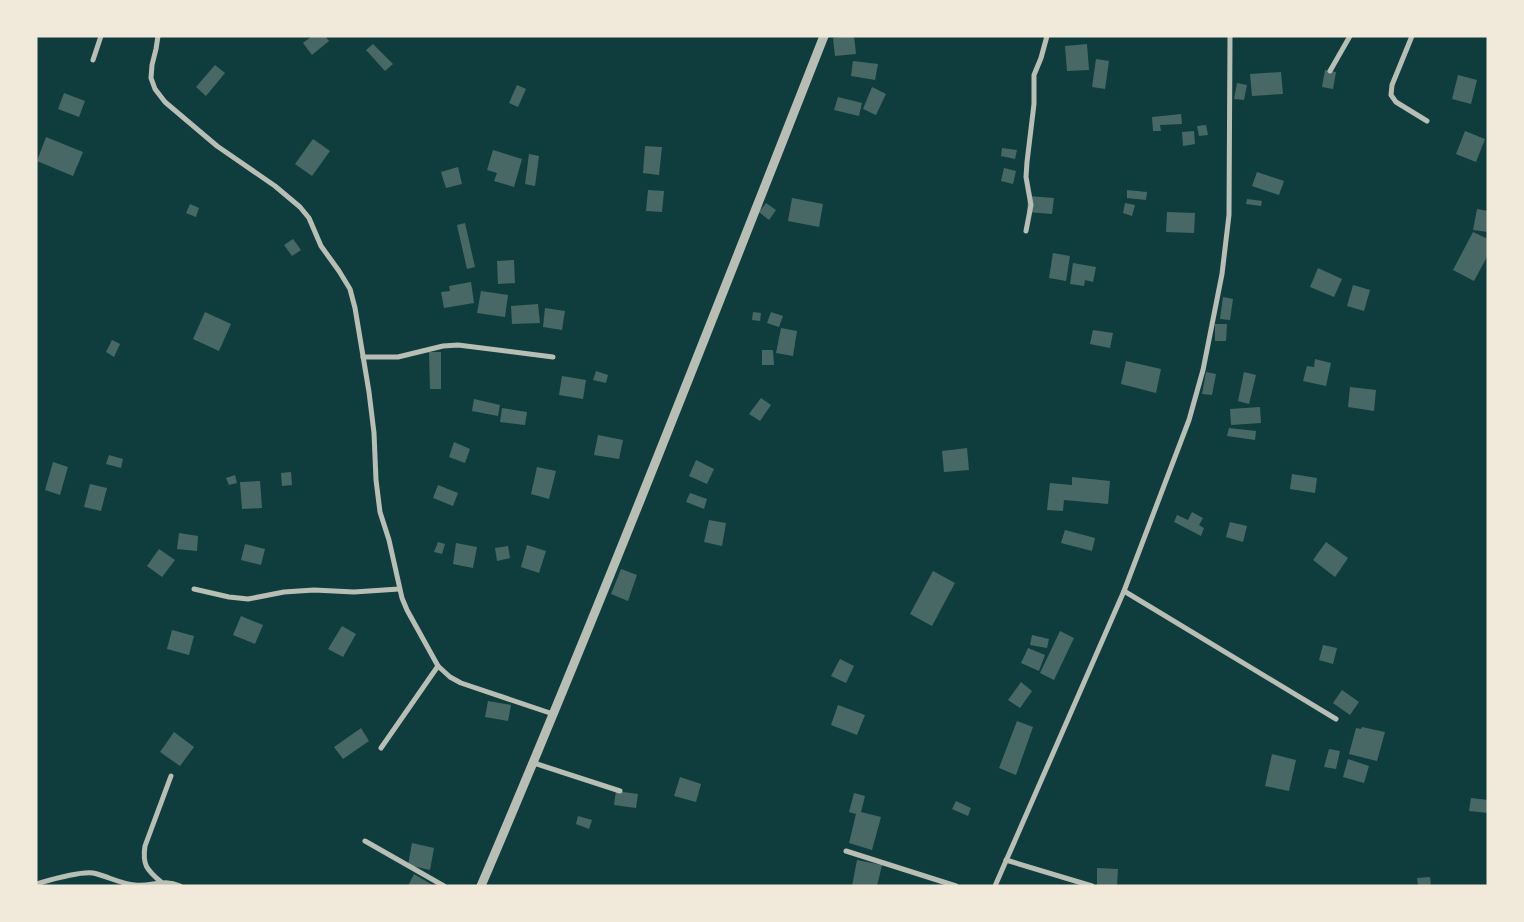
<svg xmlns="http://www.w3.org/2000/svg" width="1524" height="922" font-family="'IBM Plex Sans',sans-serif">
	<rect width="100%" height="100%" fill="#0f3d3e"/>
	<g fill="#486865">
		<path d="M312,36H325L329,41L312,55L303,43Z"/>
		<path d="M844,36H854L856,54L835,56L833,38Z"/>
		<path d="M373,44L393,64L385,71L366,50Z"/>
		<path d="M1087,44L1089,70L1067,71L1065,46Z"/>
		<path d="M1096,59L1109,61L1105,89L1092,87Z"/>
		<path d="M853,61L878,64L875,80L851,76Z"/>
		<path d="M215,65L225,73L206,96L196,87Z"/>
		<path d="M1325,70L1336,72L1333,89L1322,87Z"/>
		<path d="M1281,72L1283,94L1252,96L1250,74Z"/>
		<path d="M1458,75L1477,80L1471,104L1452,99Z"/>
		<path d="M1237,83L1247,85L1244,100L1234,99Z"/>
		<path d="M517,85L526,89L518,107L509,103Z"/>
		<path d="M872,87L886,94L876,115L863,109Z"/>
		<path d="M64,93L85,101L79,117L58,109Z"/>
		<path d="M838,97L862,103L859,116L834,110Z"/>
		<path d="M1181,114L1182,124L1160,125L1161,131H1153L1152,117Z"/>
		<path d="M1206,125L1208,135L1199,136L1197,126Z"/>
		<path d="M1194,131L1195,144L1183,146L1182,132Z"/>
		<path d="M1465,131L1485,139L1476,162L1456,154Z"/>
		<path d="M46,137L83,152L73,176L37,161Z"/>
		<path d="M313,139L330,151L312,176L295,164Z"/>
		<path d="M645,146L662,147L659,175L643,173Z"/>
		<path d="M1002,148L1017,150L1015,159L1001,156Z"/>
		<path d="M493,150L522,159L514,187L494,181L497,173L487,170Z"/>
		<path d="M529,154L539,156L535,186L525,184Z"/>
		<path d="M458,167L462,184L446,188L441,172Z"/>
		<path d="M1004,168L1016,171L1013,184L1001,181Z"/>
		<path d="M1257,172L1284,181L1279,195L1252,186Z"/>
		<path d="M648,190L664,191L662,212L646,211Z"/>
		<path d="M1127,190L1147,192L1146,200L1127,198Z"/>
		<path d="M1028,196L1054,198L1052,214L1027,212Z"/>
		<path d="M792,198L823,204L819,227L788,221Z"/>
		<path d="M1247,199L1262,201L1261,206L1246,204Z"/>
		<path d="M766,203L776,210L769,220L759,212Z"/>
		<path d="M1125,203L1135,205L1132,216L1123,213Z"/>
		<path d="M190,204L199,208L196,217L186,213Z"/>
		<path d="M1477,209L1488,211V232L1473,230Z"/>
		<path d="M1167,212L1195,213L1194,233L1166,232Z"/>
		<path d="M465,223L475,267L467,269L457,225Z"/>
		<path d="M1473,232L1488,239V255L1474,281L1453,270Z"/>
		<path d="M293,239L301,250L292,256L284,245Z"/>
		<path d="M1053,253L1070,256L1066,281L1049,278Z"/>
		<path d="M514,260L515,283L498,284L497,261Z"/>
		<path d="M1073,263L1096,267L1093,282L1085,280L1084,286L1070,284Z"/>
		<path d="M1318,268L1342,279L1334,297L1310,287Z"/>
		<path d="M471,282L474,303L444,308L441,292L450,291L449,286Z"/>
		<path d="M1353,285L1370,290L1364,311L1347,306Z"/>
		<path d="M481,291L508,295L505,317L477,313Z"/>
		<path d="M1223,297L1233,299L1230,320L1220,319Z"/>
		<path d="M538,304L540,323L512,324L511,306Z"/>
		<path d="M545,308L565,311L562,330L543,327Z"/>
		<path d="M205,312L231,324L219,351L193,339Z"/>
		<path d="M753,312L761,313L760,321L752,320Z"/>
		<path d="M771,312L783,316L779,327L767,323Z"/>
		<path d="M1215,324H1227L1226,341H1215Z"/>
		<path d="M781,328L797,331L793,356L776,353Z"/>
		<path d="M1093,330L1113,333L1110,348L1090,344Z"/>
		<path d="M112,340L120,344L114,357L106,352Z"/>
		<path d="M762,350H773L774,365H762Z"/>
		<path d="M429,352H441V389H430Z"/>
		<path d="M1315,359L1331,363L1326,386L1303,381L1307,366L1314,367Z"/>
		<path d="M1126,361L1161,369L1156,393L1121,384Z"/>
		<path d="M596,371L608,375L606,383L593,380Z"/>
		<path d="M1206,372L1216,374L1212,395L1202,394Z"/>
		<path d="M1244,372L1256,375L1249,404L1238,401Z"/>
		<path d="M562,376L586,380L583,399L559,395Z"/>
		<path d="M1350,387L1376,390L1374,411L1348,407Z"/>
		<path d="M761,398L771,405L760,421L749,414Z"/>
		<path d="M474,399L500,405L498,416L472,411Z"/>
		<path d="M1260,407L1261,423L1231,425L1230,409Z"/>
		<path d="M502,408L527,412L525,425L500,422Z"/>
		<path d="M1229,428L1256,431L1255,440L1227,436Z"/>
		<path d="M598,435L623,440L619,459L594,455Z"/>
		<path d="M454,442L470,449L465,463L449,457Z"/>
		<path d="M967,448L969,470L944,472L942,451Z"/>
		<path d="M109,455L123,459L121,468L106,464Z"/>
		<path d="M696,460L714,469L707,484L689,476Z"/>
		<path d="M53,462L68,467L60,495L45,490Z"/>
		<path d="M537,467L556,471L549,499L531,494Z"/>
		<path d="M291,472L292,485L282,486L281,473Z"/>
		<path d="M1292,474L1317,478L1315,493L1290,489Z"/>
		<path d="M235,475L237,483L229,485L226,478Z"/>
		<path d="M1072,477L1110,481L1108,504L1064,500L1063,511L1047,510L1050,483L1072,485Z"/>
		<path d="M260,481L262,508L242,509L240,482Z"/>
		<path d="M90,484L107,488L101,511L84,507Z"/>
		<path d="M438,485L458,493L453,506L433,498Z"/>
		<path d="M690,493L707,499L704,509L686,502Z"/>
		<path d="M1192,512L1203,518L1199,525L1204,528L1201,536L1174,522L1177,515L1188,520Z"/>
		<path d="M709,520L726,523L722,546L704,542Z"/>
		<path d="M1230,522L1247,526L1243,542L1226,537Z"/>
		<path d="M1065,530L1095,538L1092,551L1061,543Z"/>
		<path d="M179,533L198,536L197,551L177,549Z"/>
		<path d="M438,542L445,544L442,554L434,552Z"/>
		<path d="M1326,542L1348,558L1335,577L1313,560Z"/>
		<path d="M456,543L477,547L473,568L453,564Z"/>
		<path d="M245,544L265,549L261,565L241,560Z"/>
		<path d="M527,545L546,551L539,573L521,567Z"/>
		<path d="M508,546L510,558L497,561L495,548Z"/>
		<path d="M159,549L175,560L162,577L147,566Z"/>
		<path d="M621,569L637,575L628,601L611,594Z"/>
		<path d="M933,571L955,583L932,626L910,614Z"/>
		<path d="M241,616L263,625L255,644L233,635Z"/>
		<path d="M342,626L356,634L343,657L328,649Z"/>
		<path d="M172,630L194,636L189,655L167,649Z"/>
		<path d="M1060,631L1074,638L1054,680L1040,673Z"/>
		<path d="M1032,635L1049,639L1047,648L1030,645Z"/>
		<path d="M1323,645L1337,648L1333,664L1319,660Z"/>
		<path d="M1028,648L1045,655L1039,671L1021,663Z"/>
		<path d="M840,659L854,666L846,683L831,676Z"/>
		<path d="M1021,682L1032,691L1020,708L1008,700Z"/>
		<path d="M1342,690L1359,702L1350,715L1333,703Z"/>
		<path d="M488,701L511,705L508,721L485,717Z"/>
		<path d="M838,705L865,715L857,735L831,725Z"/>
		<path d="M1017,721L1033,727L1016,775L999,768Z"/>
		<path d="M1362,727L1385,732L1377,761L1349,754L1356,728L1361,729Z"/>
		<path d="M361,728L369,741L343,759L334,747Z"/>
		<path d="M174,732L194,747L180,766L160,752Z"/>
		<path d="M1329,749L1340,751L1336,769L1324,767Z"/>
		<path d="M1272,754L1296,760L1289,791L1265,786Z"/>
		<path d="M1348,759L1369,766L1364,783L1343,777Z"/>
		<path d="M680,777L701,784L696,802L674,796Z"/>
		<path d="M616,791L638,794L636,808L614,805Z"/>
		<path d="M854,793L865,796L861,812L881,817L872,850L849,843L856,814L849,812Z"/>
		<path d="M1471,798L1488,800V813L1469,811Z"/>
		<path d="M956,801L971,808L968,816L952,809Z"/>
		<path d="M578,816L592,820L589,829L576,824Z"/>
		<path d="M412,843L434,848L430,870L408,865Z"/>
		<path d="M857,860L882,865L877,886H852Z"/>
		<path d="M1097,868L1118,869L1117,886H1097Z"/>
		<path d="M414,874L434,886H408Z"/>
		<path d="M1430,877L1431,886H1418L1417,878Z"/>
	</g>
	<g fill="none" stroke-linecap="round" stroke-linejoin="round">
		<g stroke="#b8beb3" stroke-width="5">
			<path d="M158,36L156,49L152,65L151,78L155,89L165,102L217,146L275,186L300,207L309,218L321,246L339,271L350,289L355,308L369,392L374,433L376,480L380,512L389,540L402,598L407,610L438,666L450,677L461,683L553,714"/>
			<path d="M1412,36L1392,85L1391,95L1396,102L1427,121"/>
			<path d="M93,60L101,36"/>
			<path d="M1330,71L1350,36"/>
			<path d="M1026,231L1031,205L1026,177L1027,162L1034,104V75L1041,58L1047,36"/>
			<path d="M363,357H398L443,346L458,345L553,357"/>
			<path d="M194,589L229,597L248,599L284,592L314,590L354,592L399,589"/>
			<path d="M1124,591L1336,719"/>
			<path d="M381,748L438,666"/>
			<path d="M534,763L620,791"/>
			<path d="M365,841L444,886"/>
			<path d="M846,851L956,886"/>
			<path d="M1006,860L1092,886"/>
			<path d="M161,882C147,870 142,865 145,846L171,776"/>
			<path d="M36,884C50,880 79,871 93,873C107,876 121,884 135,885C152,887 163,878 180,886"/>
			<path d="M995,886L1124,591L1189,420L1203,370L1222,274L1229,215L1230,36"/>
		</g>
		<path stroke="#b8beb3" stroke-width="9" d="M481,886C601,605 712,320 824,36"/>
	</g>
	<rect width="1524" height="922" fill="none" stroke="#f1e9da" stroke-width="75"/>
</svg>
